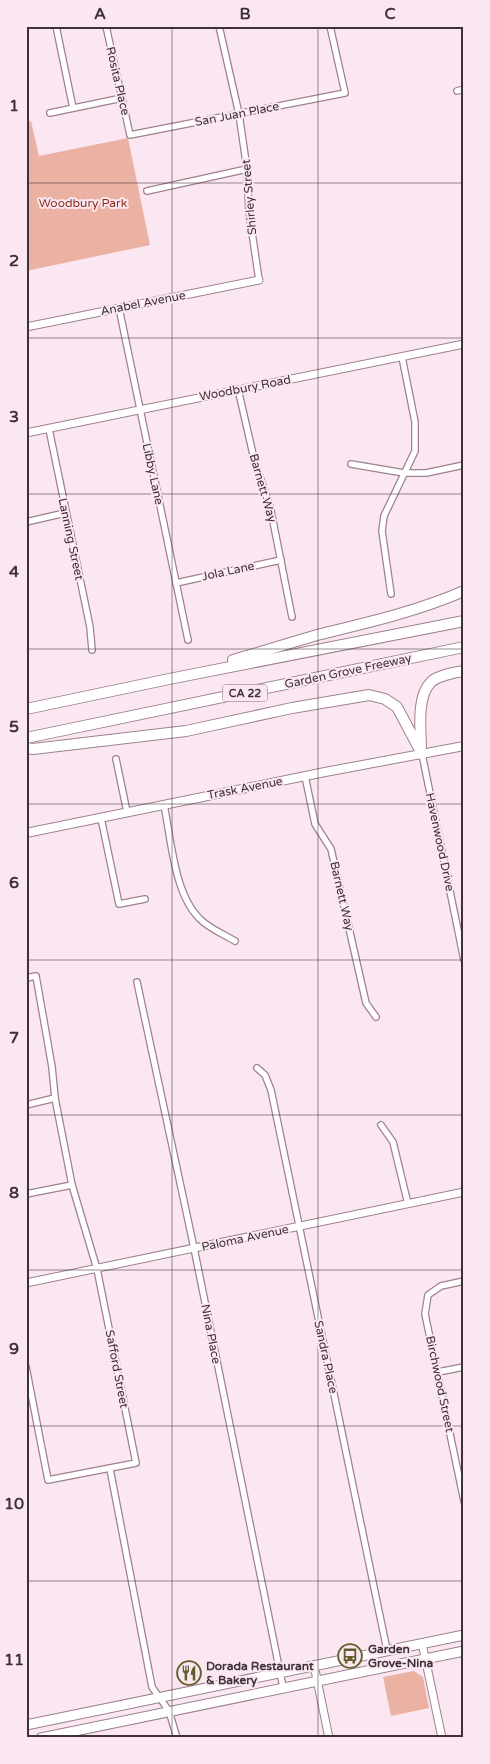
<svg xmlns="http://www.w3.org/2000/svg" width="490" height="1764" font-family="'Varela Round',sans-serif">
	<rect width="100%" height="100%" fill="#fbe7f1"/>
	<g fill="#ebb2a3">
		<path d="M26,119L27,122L31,121L39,156L128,138L150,245L26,271Z"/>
		<path d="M414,1671L423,1677L429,1708L391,1716L383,1677Z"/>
	</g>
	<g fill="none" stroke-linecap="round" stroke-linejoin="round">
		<g stroke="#9f8090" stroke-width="8">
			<g id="minor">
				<path d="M56,26L73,108"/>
				<path d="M106,26L130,135L345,93L330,26"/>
				<path d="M219,26L239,114L247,169L249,212L259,280"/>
				<path d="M457,91L464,89"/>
				<path d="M50,113L122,98"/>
				<path d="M147,191L247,169"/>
				<path d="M119,308L188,640"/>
				<path d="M238,389L255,463L270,506L292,617"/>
				<path d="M49,429L90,627L92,650"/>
				<path d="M351,464L404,473H426L464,465"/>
				<path d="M26,522L65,513"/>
				<path d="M176,583L281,560"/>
				<path d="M391,594L382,531L384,516L415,451V422L402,357"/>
				<path d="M422,754L464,960"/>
				<path d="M116,759L127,812"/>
				<path d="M305,776L315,824L331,849L366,1003L376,1017"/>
				<path d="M164,805C171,838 174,893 199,918C208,928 223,934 235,941"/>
				<path d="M101,818L119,904L145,899"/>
				<path d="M26,978L36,976L52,1067L55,1098L72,1185L97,1269L136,1463L48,1480L26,1367"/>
				<path d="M137,982L194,1248L283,1687"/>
				<path d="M257,1068L265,1075L271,1090L387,1650"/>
				<path d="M26,1105L55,1098"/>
				<path d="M381,1125L393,1142L408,1204"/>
				<path d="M26,1194L72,1185"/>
				<path d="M464,1281L441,1286L428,1295L425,1314L464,1501"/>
				<path d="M438,1372L464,1367"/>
				<path d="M110,1469L152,1687L169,1711L177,1738"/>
			</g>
		</g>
		<g stroke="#9f8090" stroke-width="9">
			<g id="tertiary">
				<path d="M26,327L259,280"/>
				<path d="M26,433L464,344"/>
				<path d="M26,1283L464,1192"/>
				<path d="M422,1643L442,1738"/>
				<path d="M314,1665L329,1738"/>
			</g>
		</g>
		<g stroke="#9f8090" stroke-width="10">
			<path id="secondary" d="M26,833L325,772L464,746"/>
		</g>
		<g stroke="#9f8090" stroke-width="11">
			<g id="primary">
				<path d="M26,1725L464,1635"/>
				<path d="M41,1738L464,1651"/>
			</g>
		</g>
		<g stroke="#9f8090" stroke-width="12">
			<g id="motorway">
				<path d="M233,660C262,652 292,642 321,634C370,622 418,611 464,591"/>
				<path d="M26,709L174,678L464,621"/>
				<path d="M26,738L464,647"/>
				<path d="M26,748L33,749L186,731L292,708L369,695L385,699L397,707L422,754"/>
				<path d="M421,750C421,731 416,697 431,682C437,676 455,672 464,671"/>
			</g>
		</g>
		<use href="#minor" stroke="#fff" stroke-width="5.5"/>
		<use href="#tertiary" stroke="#fff" stroke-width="7"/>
		<use href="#secondary" stroke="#fff" stroke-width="8"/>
		<use href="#primary" stroke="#fff" stroke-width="9"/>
		<use href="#motorway" stroke="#fff" stroke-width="10"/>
	</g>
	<path fill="none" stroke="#3e3138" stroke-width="1" stroke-opacity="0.55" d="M172,26V1738M318,26V1738M26,183H464M26,338H464M26,494H464M26,649H464M26,804H464M26,960H464M26,1115H464M26,1270H464M26,1426H464M26,1581H464"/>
	<defs>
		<g id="bus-ring" transform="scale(1.25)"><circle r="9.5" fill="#fbe7f1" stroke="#625f2c" stroke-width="1.5"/><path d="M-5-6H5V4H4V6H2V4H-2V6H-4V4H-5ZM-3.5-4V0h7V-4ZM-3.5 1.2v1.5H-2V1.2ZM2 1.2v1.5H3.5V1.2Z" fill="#625f2c"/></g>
		<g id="restaurant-ring" transform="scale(1.25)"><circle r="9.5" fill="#fbe7f1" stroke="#625f2c" stroke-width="1.5"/><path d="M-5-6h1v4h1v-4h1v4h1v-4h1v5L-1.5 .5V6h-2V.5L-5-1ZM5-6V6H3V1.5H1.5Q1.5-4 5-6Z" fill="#625f2c"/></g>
	</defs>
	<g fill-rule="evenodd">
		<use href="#bus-ring" x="350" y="1656"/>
		<use href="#restaurant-ring" x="189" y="1673"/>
	</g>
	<g text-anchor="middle" stroke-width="4" stroke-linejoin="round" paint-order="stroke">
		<rect fill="#fbe7f1" stroke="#776870" stroke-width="1" x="222.5" y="684.5" width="45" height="17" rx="4"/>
		<g font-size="11" font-weight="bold" fill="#3e3138">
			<text x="245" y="697">CA 22</text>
		</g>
		<g font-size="12" fill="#3e3138" stroke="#fbe7f1">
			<text transform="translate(118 81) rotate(77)" y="4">Rosita Place</text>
			<text transform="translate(237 114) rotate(-11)" y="4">San Juan Place</text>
			<text transform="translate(249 197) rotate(-95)" y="4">Shirley Street</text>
			<text transform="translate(143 303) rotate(-11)" y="4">Anabel Avenue</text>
			<text transform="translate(245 388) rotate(-11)" y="4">Woodbury Road</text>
			<text transform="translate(153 474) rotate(78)" y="4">Libby Lane</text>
			<text transform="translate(263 488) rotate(74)" y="4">Barnett Way</text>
			<text transform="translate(71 539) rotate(78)" y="4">Lanning Street</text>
			<text transform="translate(228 571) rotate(-12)" y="4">Jola Lane</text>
			<text transform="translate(348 671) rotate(-12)" y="4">Garden Grove Freeway</text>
			<text transform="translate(245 788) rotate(-11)" y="4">Trask Avenue</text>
			<text transform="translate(440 842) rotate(78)" y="4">Havenwood Drive</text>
			<text transform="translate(342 896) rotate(77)" y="4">Barnett Way</text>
			<text transform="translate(245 1238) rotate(-12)" y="4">Paloma Avenue</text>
			<text transform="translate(211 1334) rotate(79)" y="4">Nina Place</text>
			<text transform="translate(326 1357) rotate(78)" y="4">Sandra Place</text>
			<text transform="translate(117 1369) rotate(79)" y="4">Safford Street</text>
			<text transform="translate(440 1384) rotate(78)" y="4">Birchwood Street</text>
		</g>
		<g font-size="12" fill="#8b2e18" stroke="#fbe7f1">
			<text x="83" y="207">Woodbury Park</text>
		</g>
		<g font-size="12" font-weight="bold" fill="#3e3138" stroke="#fbe7f1" text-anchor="start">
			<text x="368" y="1653">Garden<tspan x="368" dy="14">Grove-Nina</tspan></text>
			<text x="206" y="1670">Dorada Restaurant<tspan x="206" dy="14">&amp; Bakery</tspan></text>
		</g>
	</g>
	<rect width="490" height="1764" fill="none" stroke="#fbe7f1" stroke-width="55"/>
	<rect x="28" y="28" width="434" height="1708" fill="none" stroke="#3e3138" stroke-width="2"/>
	<g font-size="16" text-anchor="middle" font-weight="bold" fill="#3e3138">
		<text x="100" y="19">A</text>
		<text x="245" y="19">B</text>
		<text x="390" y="19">C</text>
		<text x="14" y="111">1</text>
		<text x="14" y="266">2</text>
		<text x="14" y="422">3</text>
		<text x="14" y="577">4</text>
		<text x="14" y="732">5</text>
		<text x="14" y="888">6</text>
		<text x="14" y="1043">7</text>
		<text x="14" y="1198">8</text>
		<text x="14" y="1354">9</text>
		<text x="14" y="1509">10</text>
		<text x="14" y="1665">11</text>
	</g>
</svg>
